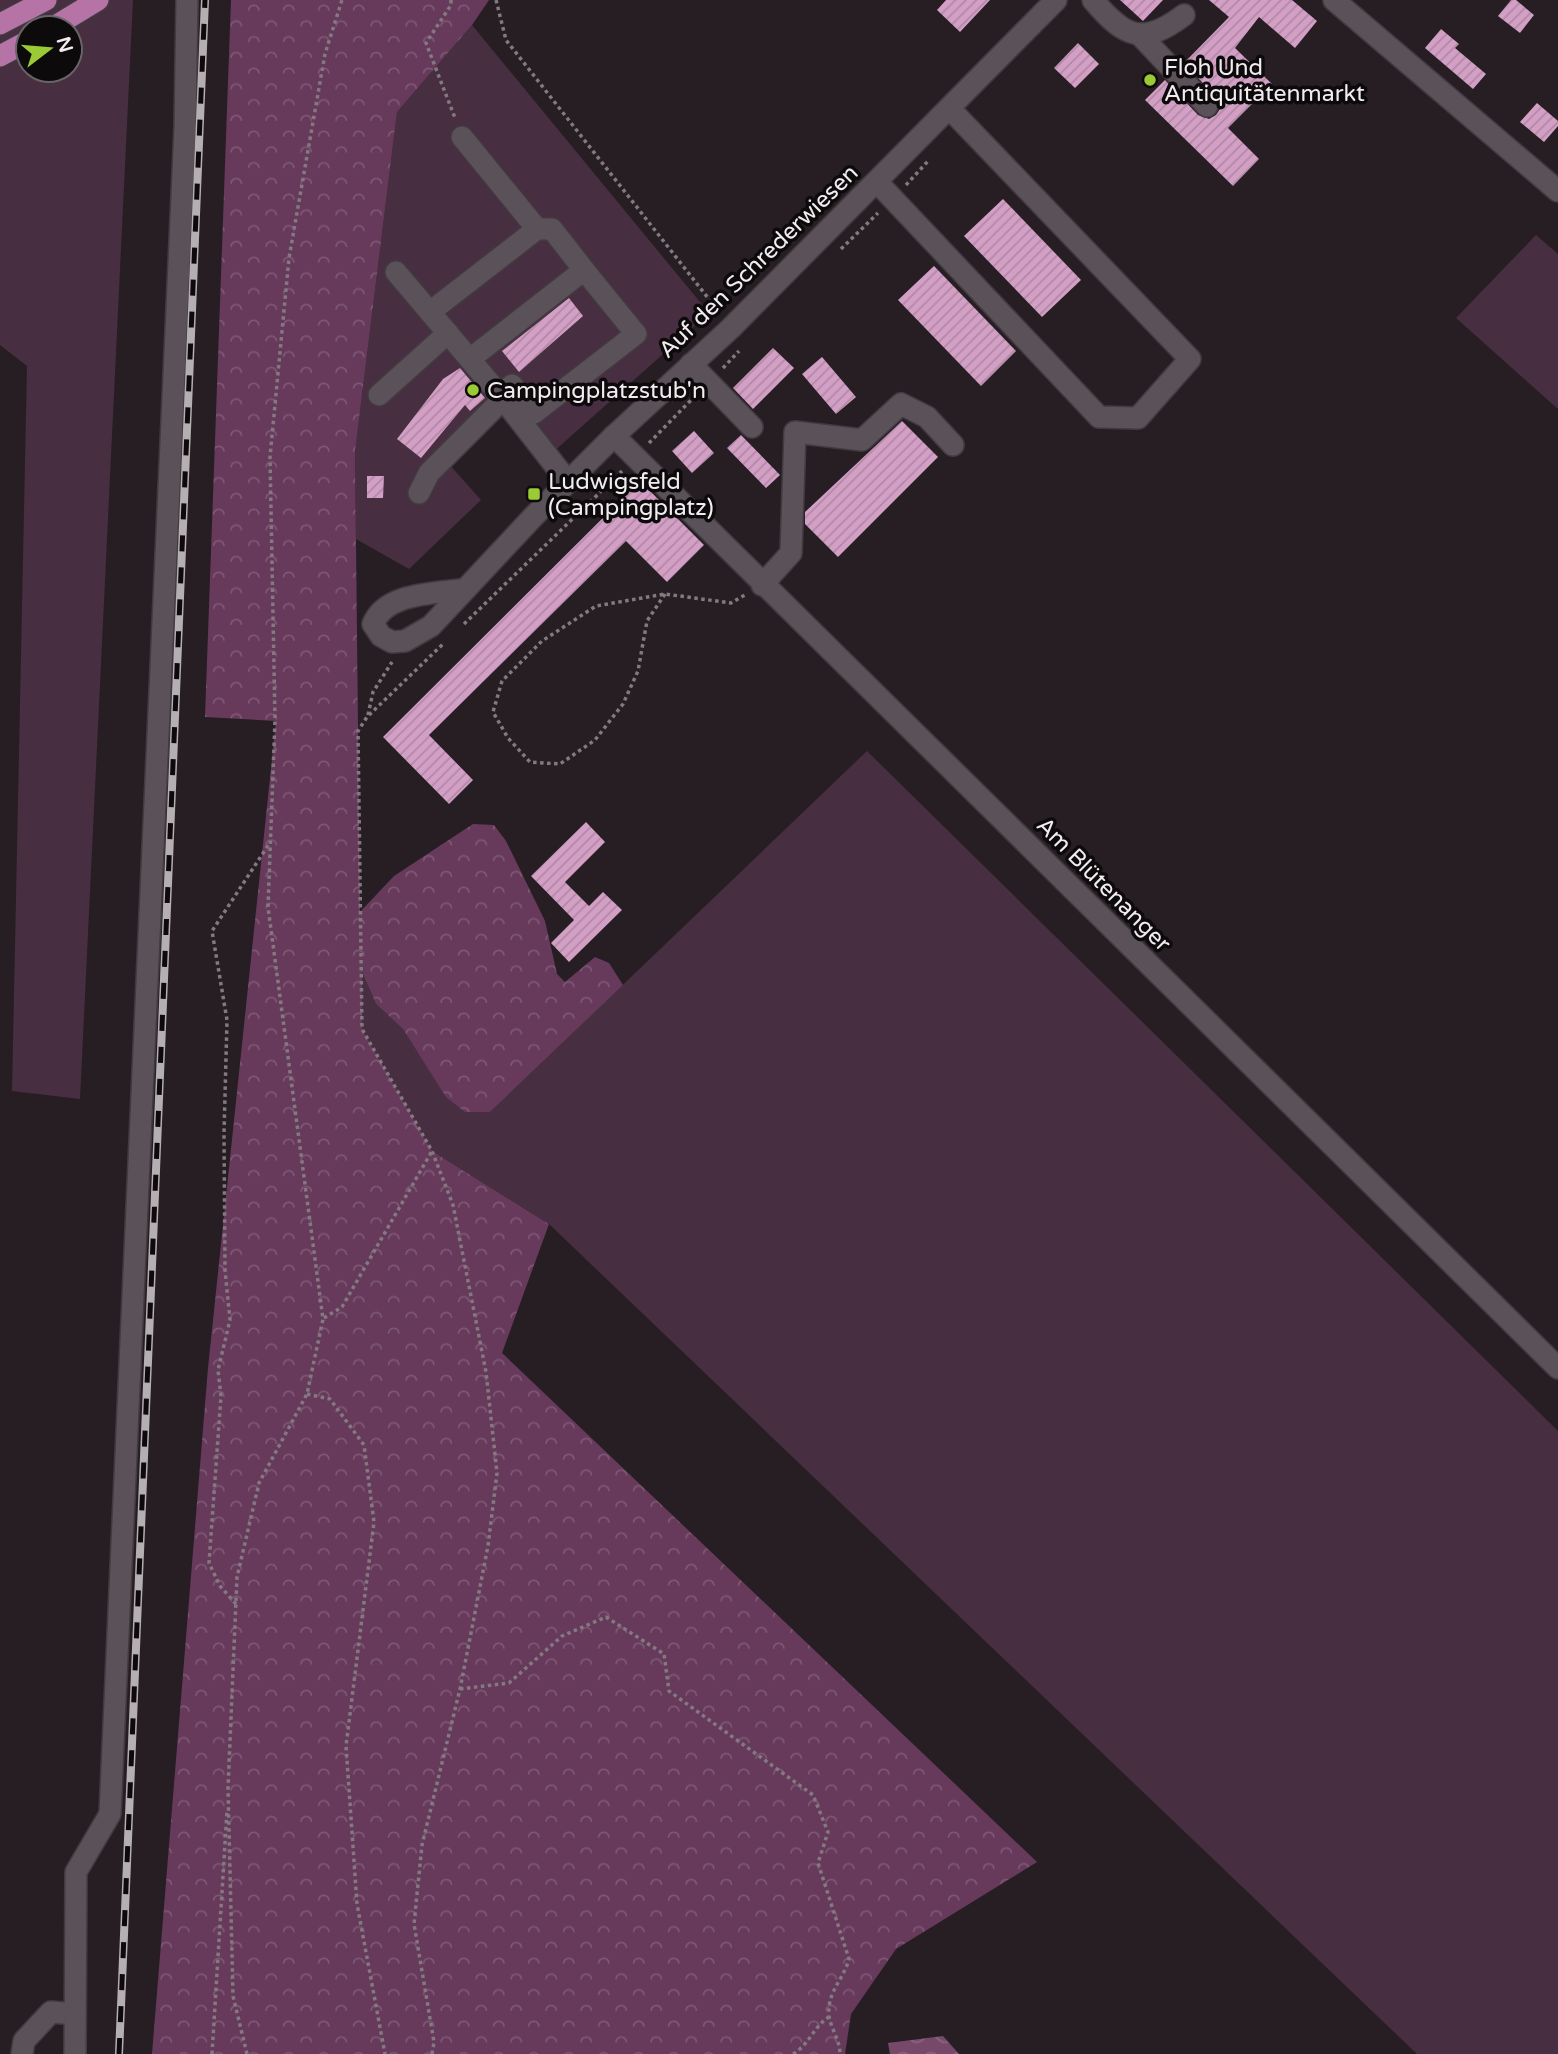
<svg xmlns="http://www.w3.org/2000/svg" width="1558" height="2054" font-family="'Varela Round',sans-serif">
	<defs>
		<pattern id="forest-crowns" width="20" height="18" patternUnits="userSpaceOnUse" patternTransform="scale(1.75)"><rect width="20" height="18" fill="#673a5c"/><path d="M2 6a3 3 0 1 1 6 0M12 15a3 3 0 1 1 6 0" fill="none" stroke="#7d5774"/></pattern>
		<pattern id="water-waves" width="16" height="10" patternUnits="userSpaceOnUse" patternTransform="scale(1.75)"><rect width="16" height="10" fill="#76496b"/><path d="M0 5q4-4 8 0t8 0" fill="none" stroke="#8a6380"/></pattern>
		<pattern id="building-hatch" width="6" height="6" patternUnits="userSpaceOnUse" patternTransform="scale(1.75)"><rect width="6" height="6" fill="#d39fc5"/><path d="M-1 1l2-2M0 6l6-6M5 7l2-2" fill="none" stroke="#b089a6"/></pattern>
	</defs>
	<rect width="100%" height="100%" fill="#271e24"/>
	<g fill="#482e41" fill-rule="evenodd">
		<path d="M0,0H133L80,1099L12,1091L27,366L0,345ZM28,28H70V70H28Z"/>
		<path d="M472,25L709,313L552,453L512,401L448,463L481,500L409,569L356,539L355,452L397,112Z"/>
		<path d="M1536,235L1558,254V409L1456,318Z"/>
		<path d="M867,751L1558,1431V2054H1417L549,1224L432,1151L362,1029L361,970L376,1004L403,1029L442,1089L490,1112Z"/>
	</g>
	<path fill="url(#forest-crowns)" d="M231,0H489L472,25L397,112L355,452L360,912L394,876L473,824L494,825L506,841L545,921L557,974L565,982L595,957L609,963L623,985L490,1112H465L446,1097L403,1029L376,1004L362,972V1029L432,1151L549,1224L502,1353L1037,1862L896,1949L851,2014L845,2054H152L208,1368L276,721L205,717Z"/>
	<path fill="url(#water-waves)" d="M943,2036L959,2054H890L888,2043Z"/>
	<g fill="url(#building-hatch)">
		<path d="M946,0H990L960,32L937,10Z"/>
		<path d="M1120,0H1163L1143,21Z"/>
		<path d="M1209,0H1292L1317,21L1295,48L1259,17L1235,48L1272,84L1228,128L1259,159L1233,186L1145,100L1165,80L1198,115L1209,119L1216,115L1220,109L1217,98L1184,63L1229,17Z"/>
		<path d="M1511,0H1516L1534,15L1520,33L1498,16Z"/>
		<path d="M1441,29L1459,44L1455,48L1486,74L1473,89L1425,48Z"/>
		<path d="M1078,43L1099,64L1075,88L1054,68Z"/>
		<path d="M1537,103L1558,121V126L1544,142L1520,122Z"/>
		<path d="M1003,199L1081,280L1042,317L964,236Z"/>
		<path d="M934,266L1016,351L981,386L898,300Z"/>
		<path d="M569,298L583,316L519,372L502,351Z"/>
		<path d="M773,348L794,368L753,409L733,388Z"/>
		<path d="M822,357L856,397L836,414L802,374Z"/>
		<path d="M460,368L485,398L470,411L465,405L421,458L397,439L443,379Z"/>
		<path d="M902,421L938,457L838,557L805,524V512Z"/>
		<path d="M694,431L714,453L692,473L672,451Z"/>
		<path d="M741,435L780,475L766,488L727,448Z"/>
		<path d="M367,476H384L383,498H367Z"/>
		<path d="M640,481L704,545L667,582L626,541L429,735L473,780L449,804L383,737Z"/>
		<path d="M586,822L605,842L565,882L589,906L603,892L622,910L569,962L551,943L574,920L531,876Z"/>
	</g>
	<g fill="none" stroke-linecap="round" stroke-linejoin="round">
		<g stroke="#413a40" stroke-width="24">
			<g id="minor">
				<path d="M1093,0C1125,38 1143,46 1184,15"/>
				<path d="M1334,0L1558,191"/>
				<path d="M1141,36L1207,106"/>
				<path d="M462,137L537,229"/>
				<path d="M877,182L1099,417L1138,418L1190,359L950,109"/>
				<path d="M396,272L500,395L568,482"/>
				<path d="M430,312L537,229H552L584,270L470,359"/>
				<path d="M691,364L752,427"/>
				<path d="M379,395L448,333"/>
				<path d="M500,395L512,385L534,413L636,334L584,270"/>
				<path d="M614,436L1558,1368"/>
				<path d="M419,493L429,473L503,399"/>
				<path d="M762,585L791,553L795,432L862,440L901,404L927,417L953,445"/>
				<path d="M466,589C434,594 386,592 373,624L381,636L392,642L405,641L431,626L533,517L614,436L731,328L1056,0"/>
				<path d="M22,2054L24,2041L51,2012L75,2014"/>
				<path d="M75,2054L76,1872L110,1814L185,128L187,0"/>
			</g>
		</g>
		<g stroke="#413a40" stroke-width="24">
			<g id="major">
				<path d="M0,24L46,0"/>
				<path d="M52,28L98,0"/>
				<path d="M0,56L28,41"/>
			</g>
		</g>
		<g stroke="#827a80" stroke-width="3.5" stroke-dasharray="3.5 3.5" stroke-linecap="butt">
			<path d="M451,0V5L426,43L455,118"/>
			<path d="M496,0L506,40L719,312"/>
			<path d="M906,185L929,160"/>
			<path d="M841,249L878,213"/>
			<path d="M723,368L739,351"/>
			<path d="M649,443L695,396"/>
			<path d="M665,594L647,621L638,671L623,704L595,740L560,764L530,762L508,738L493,712L502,681L542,641L596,606L665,594L731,603L745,595"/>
			<path d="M464,624L622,471"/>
			<path d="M368,715L373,692L392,662"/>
			<path d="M324,1318L342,1307L432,1151"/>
			<path d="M307,1394L330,1399L364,1445L374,1522L346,1746L357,1904L385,2054"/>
			<path d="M236,1604L220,1586L209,1563L221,1396L218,1370L230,1320L225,1270L224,1133L227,1020L212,931L269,844"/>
			<path d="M460,1689L509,1683L562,1636L606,1617L664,1654L669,1691L813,1795L828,1832L818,1863L849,1959C843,1981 827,1991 829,2016C831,2029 840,2040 840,2054"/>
			<path d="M212,2054L227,1811"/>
			<path d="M247,2054L233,1996L228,1788L237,1577L259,1483L307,1394L323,1319L268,907L275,720L270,457L289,258L325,54L342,0"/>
			<path d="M432,2054L434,2042L414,1924L422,1845L460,1689L488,1546L497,1473L486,1372L453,1205L432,1151L362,1029L358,731L367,717L443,644"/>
			<path d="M793,2054C810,2044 813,2027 829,2017"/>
		</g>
		<use href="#minor" stroke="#5b5158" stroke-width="21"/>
		<use href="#major" stroke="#b673a6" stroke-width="21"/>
		<g stroke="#b5aeb2" stroke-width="8">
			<path id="rail" d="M119,2054L205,0"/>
		</g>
		<use href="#rail" stroke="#0d0a0c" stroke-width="5" stroke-dasharray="16" stroke-linecap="butt"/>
	</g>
	<g fill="#9acb34" stroke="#0d0a0c" stroke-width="2.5">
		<circle cx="1150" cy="80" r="7"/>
		<circle cx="473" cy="390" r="7"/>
		<rect x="527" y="487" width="14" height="14" rx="3.5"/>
	</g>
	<g text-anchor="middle" stroke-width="7" stroke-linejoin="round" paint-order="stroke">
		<g font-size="23" fill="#f2ecf0" stroke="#0d0a0c" text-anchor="start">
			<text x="1164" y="75">Floh Und<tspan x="1164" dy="26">Antiquitätenmarkt</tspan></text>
			<text x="487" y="398">Campingplatzstub'n</text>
			<text x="548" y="489">Ludwigsfeld<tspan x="548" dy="26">(Campingplatz)</tspan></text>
		</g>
		<g font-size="23" fill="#f2ecf0" stroke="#0d0a0c">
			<text transform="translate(758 261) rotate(-44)" y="8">Auf den Schrederwiesen</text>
			<text transform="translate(1104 884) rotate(45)" y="8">Am Blütenanger</text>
		</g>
	</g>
	<g transform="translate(49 49) rotate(74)"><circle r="33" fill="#0d0a0c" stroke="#696467" stroke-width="2"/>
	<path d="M0-5L12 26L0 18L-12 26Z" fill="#9acb34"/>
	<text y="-10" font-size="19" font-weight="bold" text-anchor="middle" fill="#f2ecf0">N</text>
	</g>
</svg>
